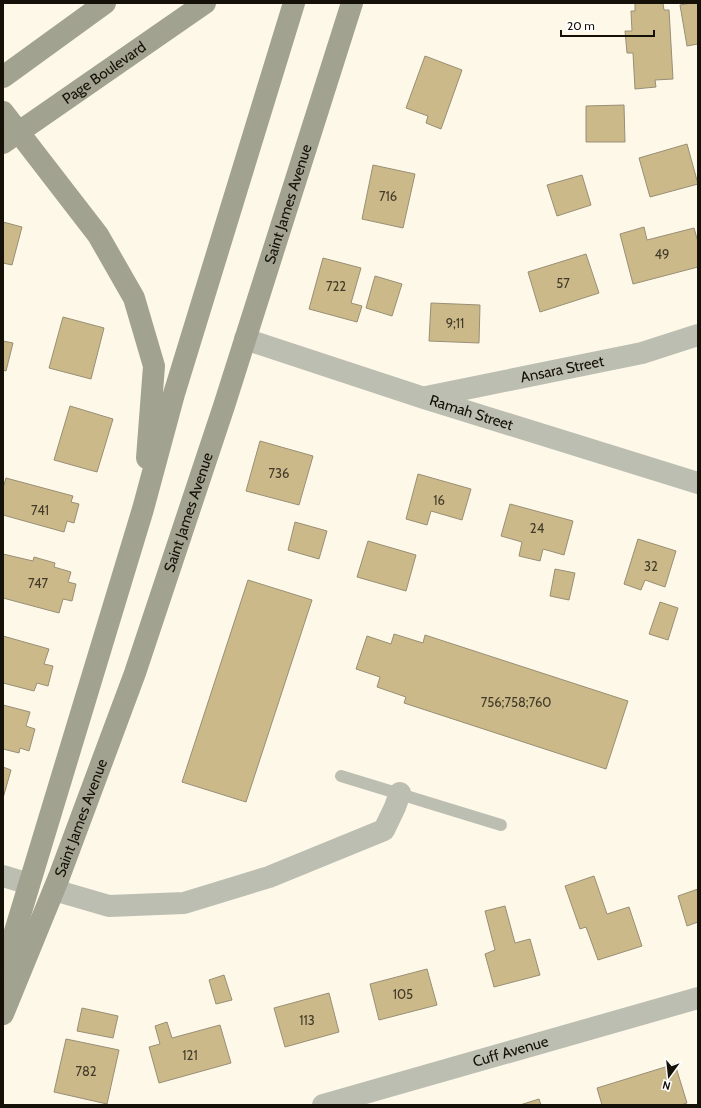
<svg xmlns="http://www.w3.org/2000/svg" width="701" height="1108" font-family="Cabin,sans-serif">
	<rect width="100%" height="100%" fill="#fef8e8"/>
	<g fill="#cbb98a" stroke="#988f75">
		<path d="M635,3H663L664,10H669L673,79L655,80L656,87L635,89L633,53H627L625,31H632L631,11H635Z"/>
		<path d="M691,3H698V44L687,46L680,5Z"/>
		<path d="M425,56L462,70L441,129L426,123L428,116L406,108Z"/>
		<path d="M624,105L625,142H586V106Z"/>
		<path d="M687,144L698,184L650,197L639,158Z"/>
		<path d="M373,165L415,174L403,228L362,219Z"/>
		<path d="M582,175L591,205L557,216L547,185Z"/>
		<path d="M3,222L22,227L12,265L3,263Z"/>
		<path d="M644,227L647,240L694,228L698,242V267L633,284L620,234Z"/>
		<path d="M586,254L599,293L540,312L528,272Z"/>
		<path d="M323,258L361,268L351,303L362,306L357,322L309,309Z"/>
		<path d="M375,276L402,284L392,316L366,308Z"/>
		<path d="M431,303L480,305L479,343L429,341Z"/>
		<path d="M63,317L104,328L91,379L49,368Z"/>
		<path d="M3,341L13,343L6,371L3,370Z"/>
		<path d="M70,406L113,419L97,472L54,460Z"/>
		<path d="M260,441L313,456L299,505L246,491Z"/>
		<path d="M418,474L471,489L462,520L431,511L427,525L406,519Z"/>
		<path d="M6,478L73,496L71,502L79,504L74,523L67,521L64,532L3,515V488Z"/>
		<path d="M510,504L573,521L564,555L543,549L540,561L519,556L522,542L501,536Z"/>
		<path d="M295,522L327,531L319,559L288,550Z"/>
		<path d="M638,539L676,551L665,587L645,580L641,590L624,584Z"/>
		<path d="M368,541L416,555L406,591L357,577Z"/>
		<path d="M3,554L33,561L34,557L55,563L54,567L71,572L68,582L76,584L72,601L63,599L59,613L3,598Z"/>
		<path d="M555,569L575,573L569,600L550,596Z"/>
		<path d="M248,580L312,600L246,802L182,782Z"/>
		<path d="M660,602L678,608L668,640L649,634Z"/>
		<path d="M394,634L423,643L425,635L628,701L606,769L404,703L406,697L377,687L380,677L356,669L367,636L391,644Z"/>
		<path d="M3,636L49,649L44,664L53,666L48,686L37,683L34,691L3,683Z"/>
		<path d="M3,705L30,712L26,726L35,729L29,751L20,748L19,753L3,749Z"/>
		<path d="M3,767L11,770L3,798Z"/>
		<path d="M594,876L607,914L629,907L642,946L598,960L586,927L580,929L565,886Z"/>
		<path d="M698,889V922L687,926L678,896Z"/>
		<path d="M505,906L515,943L530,939L540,975L494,987L485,954L495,950L485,911Z"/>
		<path d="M427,969L437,1005L379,1020L370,984Z"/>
		<path d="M224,975L232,1000L216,1004L209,980Z"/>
		<path d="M329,993L339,1032L285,1047L274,1008Z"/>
		<path d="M82,1008L118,1016L113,1038L77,1031Z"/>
		<path d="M167,1022L172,1038L220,1025L231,1063L159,1083L149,1047L160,1044L155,1026Z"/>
		<path d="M66,1039L119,1050L107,1104L54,1092Z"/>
		<path d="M675,1064L687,1103L681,1105H602L597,1088Z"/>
		<path d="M539,1099L541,1105H520Z"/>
	</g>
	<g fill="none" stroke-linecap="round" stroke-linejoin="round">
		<path stroke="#bdbeb2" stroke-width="12" d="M341,776L501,825"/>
		<g stroke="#bdbeb2" stroke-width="22">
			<path id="s1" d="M245,339L424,398L698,483"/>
			<path id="s2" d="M426,397L642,353L698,335"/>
			<path d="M3,876L29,884"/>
			<path d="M54,890L109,906L184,903L269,877L384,830L395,807L400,793"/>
			<path id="s3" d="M323,1105L698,998"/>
		</g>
		<g stroke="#a1a28f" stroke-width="22">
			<path d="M3,77L105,3"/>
			<path d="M3,112L98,235L134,298L154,366L147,458"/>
			<path id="s4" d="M3,143L205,3"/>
			<path d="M3,971L143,509L174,394L294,3"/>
			<path id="s5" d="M3,1014L59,877L135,673L224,406L352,3"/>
		</g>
	</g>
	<g text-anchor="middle" stroke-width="4" stroke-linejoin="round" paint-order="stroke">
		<g font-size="13" fill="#423b28">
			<text x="388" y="201">716</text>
			<text x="662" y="259">49</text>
			<text x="563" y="288">57</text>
			<text x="336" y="291">722</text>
			<text x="455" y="328">9;11</text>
			<text x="279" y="478">736</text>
			<text x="439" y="505">16</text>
			<text x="40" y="515">741</text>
			<text x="537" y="533">24</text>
			<text x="651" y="571">32</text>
			<text x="38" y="588">747</text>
			<text x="516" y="707">756;758;760</text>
			<text x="403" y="999">105</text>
			<text x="307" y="1025">113</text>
			<text x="190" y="1060">121</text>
			<text x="86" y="1076">782</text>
		</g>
		<g font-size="15" fill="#151108" stroke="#fff">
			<text dy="5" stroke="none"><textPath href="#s4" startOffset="123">Page Boulevard</textPath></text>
			<text dy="5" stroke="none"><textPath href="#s5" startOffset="859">Saint James Avenue</textPath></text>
			<text dy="5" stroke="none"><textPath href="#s2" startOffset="139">Ansara Street</textPath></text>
			<text dy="5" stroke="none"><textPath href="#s1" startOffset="238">Ramah Street</textPath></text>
			<text dy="5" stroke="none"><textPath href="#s5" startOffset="535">Saint James Avenue</textPath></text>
			<text dy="5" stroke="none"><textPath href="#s5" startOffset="211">Saint James Avenue</textPath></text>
			<text dy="5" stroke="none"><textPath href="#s3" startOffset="195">Cuff Avenue</textPath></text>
		</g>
	</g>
	<rect width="701" height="1108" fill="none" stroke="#151108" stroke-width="8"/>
	<g transform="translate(669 1076) rotate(195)" stroke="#ffffff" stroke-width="3" paint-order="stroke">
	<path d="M0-3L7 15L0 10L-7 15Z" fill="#151108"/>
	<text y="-6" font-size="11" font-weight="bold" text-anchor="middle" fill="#151108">N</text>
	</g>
	<path d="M561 30v6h93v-6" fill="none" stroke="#151108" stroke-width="2"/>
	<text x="567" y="30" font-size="12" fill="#151108" stroke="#ffffff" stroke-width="3" paint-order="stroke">20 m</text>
</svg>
